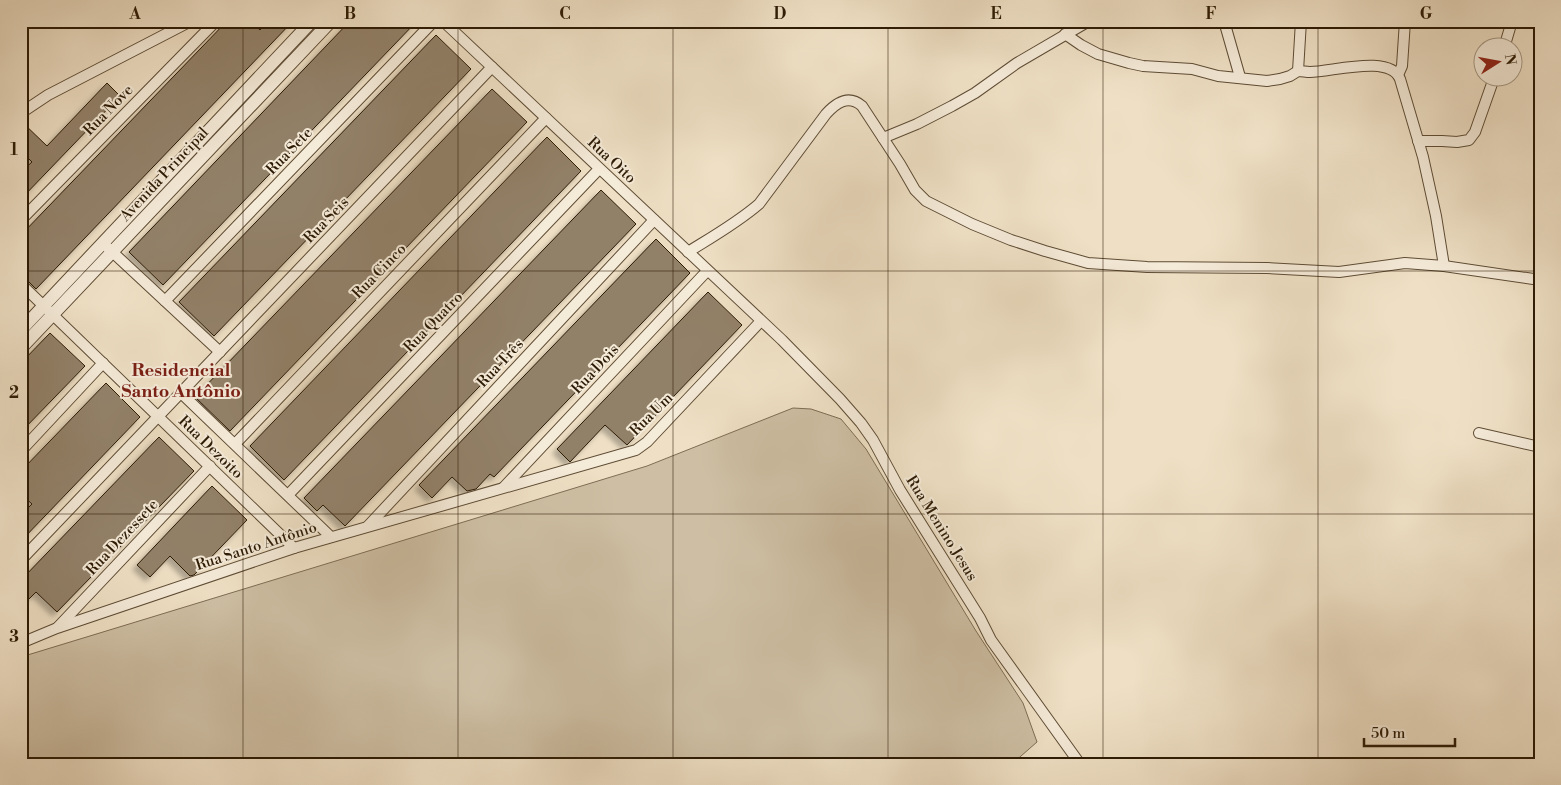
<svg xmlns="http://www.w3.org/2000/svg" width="1561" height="785" font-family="'Libre Bodoni',serif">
	<defs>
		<filter id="shadow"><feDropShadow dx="-4.5" dy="4.5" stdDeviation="2.5" flood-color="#0004"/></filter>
	</defs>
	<rect width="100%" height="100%" fill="#efe0c5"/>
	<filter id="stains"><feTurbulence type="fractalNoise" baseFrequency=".004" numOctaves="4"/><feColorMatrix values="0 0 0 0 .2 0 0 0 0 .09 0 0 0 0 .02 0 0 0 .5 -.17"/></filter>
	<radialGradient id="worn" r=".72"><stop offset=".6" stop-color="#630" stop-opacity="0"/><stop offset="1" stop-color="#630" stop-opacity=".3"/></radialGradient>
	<path fill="#cebfa4" stroke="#7e6d54" d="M793,408L811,409L841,419L866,449L976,631L1023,703L1037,742L1013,763L21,764V657L647,466Z"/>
	<g fill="#928169" stroke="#2d1b05" filter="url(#shadow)">
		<path d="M227,21H250L260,30L268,21H293L36,289L26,279L21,277V235Z"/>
		<path d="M350,21H417L163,285L129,252Z"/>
		<path d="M436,35L471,69L214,336L179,302Z"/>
		<path d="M107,83L120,96L21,199V172L32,162L21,151V121L47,146Z"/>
		<path d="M492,89L527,122L230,431L195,397Z"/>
		<path d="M547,137L581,171L284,480L250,446Z"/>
		<path d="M601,190L636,224L345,526L323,505L317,511L304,498Z"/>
		<path d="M656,239L690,273L494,477L490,474L476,489L467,491L452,477L432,498L419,485Z"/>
		<path d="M708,292L742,325L627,445L605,425L570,462L557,449Z"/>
		<path d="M50,333L85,366L21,432V363Z"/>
		<path d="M106,383L140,417L21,541V515L32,504L21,494V471Z"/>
		<path d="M159,437L194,471L57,612L36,592L21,607V580Z"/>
		<path d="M212,486L247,520L194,575L190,576L170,556L150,577L137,565Z"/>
	</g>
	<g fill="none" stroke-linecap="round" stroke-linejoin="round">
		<g stroke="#5e4c35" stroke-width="12">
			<g id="minor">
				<path d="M443,21L782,340L840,399L861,423L873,440L900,490L980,618L991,640L1080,764"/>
				<path d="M1224,21L1240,77"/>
				<path d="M1065,34L1081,45L1098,54L1129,63L1143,66L1192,69L1218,76L1267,81L1280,79L1290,76L1298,71C1302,71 1306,72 1310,72C1332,72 1390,54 1400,79L1423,157L1436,216L1444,266"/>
				<path d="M1504,48L1512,21"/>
				<path d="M1298,71L1301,21"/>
				<path d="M1398,75L1402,66L1405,21"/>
				<path d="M21,113L48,95L191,21"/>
				<path d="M883,138L917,124L952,106L975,93L1017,63L1089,21"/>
				<path d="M1418,141H1442L1457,142L1469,140L1475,132L1494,78"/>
				<path d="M21,220L216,21"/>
				<path d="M107,247L220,352"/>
				<path d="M688,252C712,237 737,223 759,204L826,114C836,103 848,94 862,106L900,164L915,190L926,201L972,224L1011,240L1045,251L1088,263L1147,267L1267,268L1339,272L1405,263L1444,266L1540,280"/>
				<path d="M21,284L294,548"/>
				<path d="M165,301L434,21"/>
				<path d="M181,393L331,537"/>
				<path d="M1479,433L1540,447"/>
				<path d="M235,444L546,118"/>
				<path d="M21,451L103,363"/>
				<path d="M504,487L707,271"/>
				<path d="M288,495L599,169"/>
				<path d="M368,526L654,220"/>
				<path d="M21,560L492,67"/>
				<path d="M58,627L210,466"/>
				<path d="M21,643L57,628L294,548L636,450L647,442L761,321"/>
			</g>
		</g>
		<g stroke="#5e4c35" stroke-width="14">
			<g id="tertiary">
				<path d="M21,330L312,21"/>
				<path d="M21,348L331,21"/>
			</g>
		</g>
		<use href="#minor" stroke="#f5ebd9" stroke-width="10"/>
		<use href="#tertiary" stroke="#f5ebd9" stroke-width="12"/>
	</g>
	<path fill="none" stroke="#2d1b05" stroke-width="1" stroke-opacity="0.55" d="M243,21V764M458,21V764M673,21V764M888,21V764M1103,21V764M1318,21V764M21,271H1540M21,514H1540"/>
	<g text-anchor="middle" stroke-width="4" stroke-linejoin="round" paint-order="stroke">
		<g font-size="15" fill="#2d1b05" stroke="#f5ebd9">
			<text transform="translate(108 110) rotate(-46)" y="5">Rua Nove</text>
			<text transform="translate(289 151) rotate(-46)" y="5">Rua Sete</text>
			<text transform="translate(612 160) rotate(43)" y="5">Rua Oito</text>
			<text transform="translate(164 174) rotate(-47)" y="5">Avenida Principal</text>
			<text transform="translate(326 220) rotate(-46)" y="5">Rua Seis</text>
			<text transform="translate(379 271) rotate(-46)" y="5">Rua Cinco</text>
			<text transform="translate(433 322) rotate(-46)" y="5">Rua Quatro</text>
			<text transform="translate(500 363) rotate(-47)" y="5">Rua Três</text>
			<text transform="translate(595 369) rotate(-47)" y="5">Rua Dois</text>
			<text transform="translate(651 414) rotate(-45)" y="5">Rua Um</text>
			<text transform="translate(211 447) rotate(44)" y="5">Rua Dezoito</text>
			<text transform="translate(942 528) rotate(58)" y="5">Rua Menino Jesus</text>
			<text transform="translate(122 537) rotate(-47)" y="5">Rua Dezessete</text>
			<text transform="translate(256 546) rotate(-18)" y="5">Rua Santo Antônio</text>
		</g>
		<g font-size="18" font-weight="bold" fill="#7a1f14" stroke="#f5ebd9">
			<text x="181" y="376">Residencial<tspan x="181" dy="21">Santo Antônio</tspan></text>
		</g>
	</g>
	<rect width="1561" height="785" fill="none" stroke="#efe0c5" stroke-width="55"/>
	<g transform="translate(1498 62) rotate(79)"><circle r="24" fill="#f5ebd9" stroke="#a59884"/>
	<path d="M0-4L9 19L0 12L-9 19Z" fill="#8f2418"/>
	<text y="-8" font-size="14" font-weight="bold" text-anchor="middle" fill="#2d1b05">N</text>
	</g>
	<path d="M1364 738v8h91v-8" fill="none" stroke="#2d1b05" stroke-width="2.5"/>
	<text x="1371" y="738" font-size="15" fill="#2d1b05" stroke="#f5ebd9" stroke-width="4" paint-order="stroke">50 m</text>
	<rect x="28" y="28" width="1506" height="730" fill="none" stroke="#2d1b05" stroke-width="2"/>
	<g font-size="16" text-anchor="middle" font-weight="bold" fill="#2d1b05">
		<text x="135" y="19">A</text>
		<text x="350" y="19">B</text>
		<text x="565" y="19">C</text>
		<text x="780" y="19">D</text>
		<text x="996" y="19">E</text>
		<text x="1211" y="19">F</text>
		<text x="1426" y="19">G</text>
		<text x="14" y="155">1</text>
		<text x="14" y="398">2</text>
		<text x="14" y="642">3</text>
	</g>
	<rect width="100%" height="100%" filter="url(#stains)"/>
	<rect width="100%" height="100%" fill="url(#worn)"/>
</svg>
